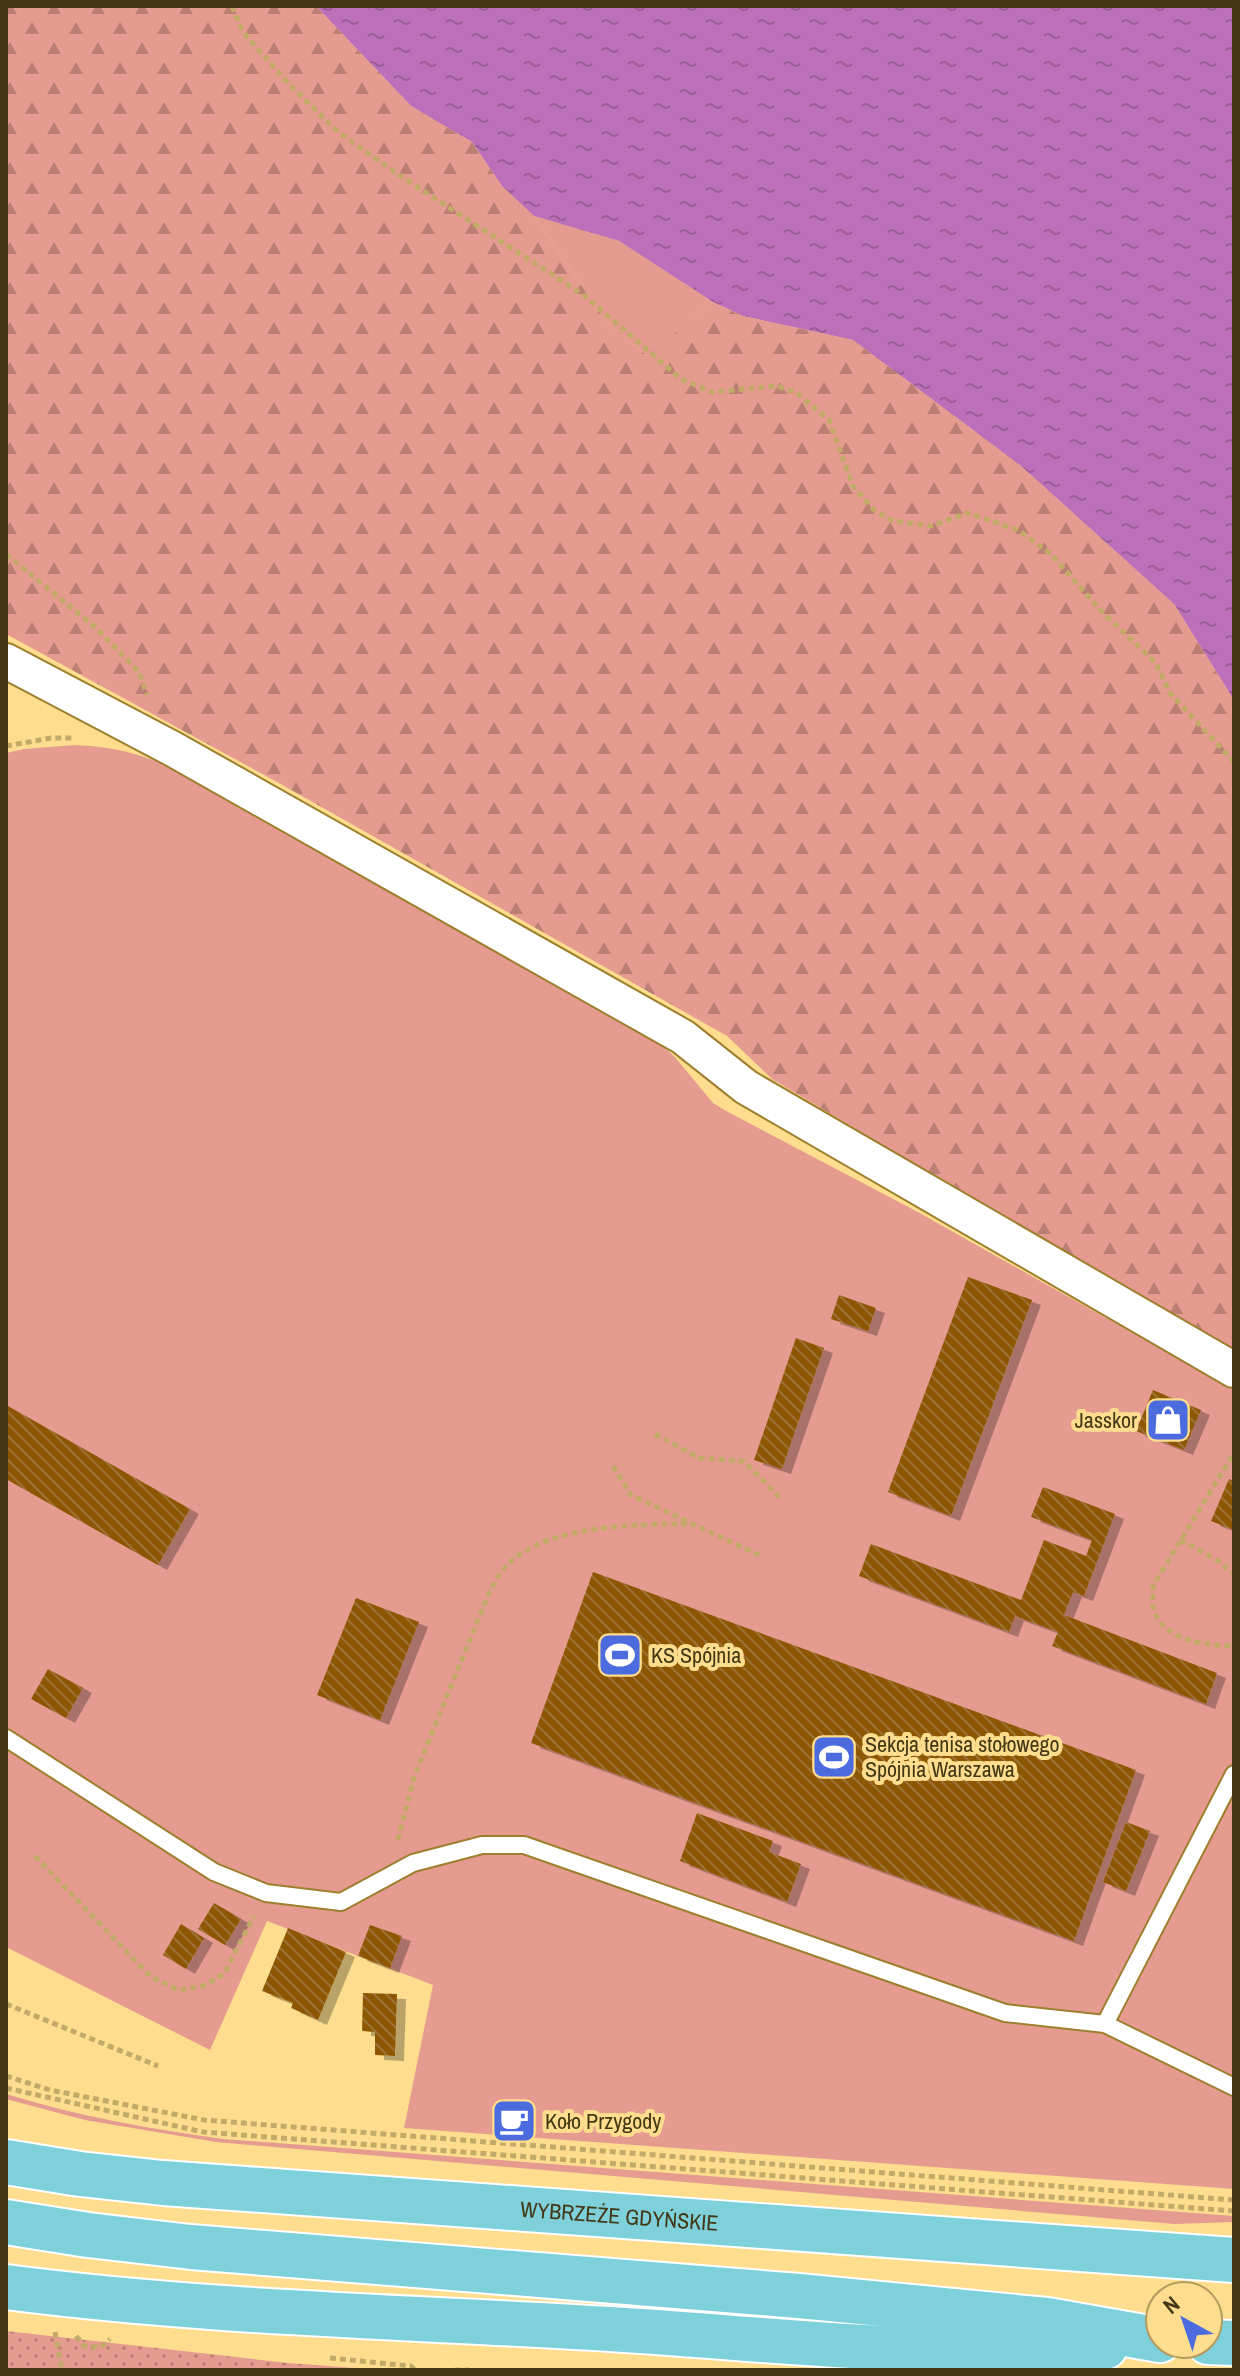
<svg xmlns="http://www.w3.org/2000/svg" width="1240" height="2376" font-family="'Archivo Narrow',sans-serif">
	<defs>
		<pattern id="forest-firs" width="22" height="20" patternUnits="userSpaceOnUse" patternTransform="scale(2)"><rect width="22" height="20" fill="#e59b90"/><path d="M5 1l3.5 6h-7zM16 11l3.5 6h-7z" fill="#bb7f74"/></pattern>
		<pattern id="park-dots" width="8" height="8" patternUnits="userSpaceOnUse" patternTransform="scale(2)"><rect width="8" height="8" fill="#e59b90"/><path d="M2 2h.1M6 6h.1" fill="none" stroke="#bb7f74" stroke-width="1.8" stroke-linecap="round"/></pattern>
		<pattern id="water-ripples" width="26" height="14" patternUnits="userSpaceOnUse" patternTransform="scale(2)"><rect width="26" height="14" fill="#bd70ba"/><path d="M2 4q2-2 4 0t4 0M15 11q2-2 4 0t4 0" fill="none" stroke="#9b5d96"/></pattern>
		<pattern id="building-back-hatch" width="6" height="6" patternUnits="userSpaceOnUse" patternTransform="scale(2)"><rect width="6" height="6" fill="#8d5706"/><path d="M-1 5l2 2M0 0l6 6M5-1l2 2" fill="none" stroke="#9c7233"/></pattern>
		<filter id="shadow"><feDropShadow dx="9" dy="5" stdDeviation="0" flood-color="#0004"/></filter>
	</defs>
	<rect width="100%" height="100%" fill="#fede8e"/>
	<g fill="#e59b90">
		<path d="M534,216L619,241L713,302L648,357L605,320Z"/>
		<path d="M75,745C112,747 136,752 170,767L651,1036L674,1056L713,1103L728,1112L916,1211L1234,1390V2189L404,2128L433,1985L267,1921L210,2050L6,1947V753L24,749Z"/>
		<path d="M6,2094C77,2116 150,2129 223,2139L1234,2216V2222L1175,2224L216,2142L85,2120L6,2099Z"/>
	</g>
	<path fill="url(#forest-firs)" d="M6,6H316L411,106L472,142L502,186L534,216L605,320L647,356L713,302L743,316L853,340L1021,466L1174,604L1234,700V1354L772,1079L727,1036L277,782L6,634Z"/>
	<path fill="url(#park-dots)" d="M6,2331L288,2363L382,2370H6Z"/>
	<path fill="url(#water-ripples)" d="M316,6H1234V700L1174,604L1021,466L853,340L743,316L713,302L619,241L534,216L502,186L472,142L411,106Z"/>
	<g fill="url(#building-back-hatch)" filter="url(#shadow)">
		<path d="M968,1277L1032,1300L951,1516L888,1492Z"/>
		<path d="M839,1295L876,1308L868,1331L831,1319Z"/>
		<path d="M796,1338L824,1348L782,1469L754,1460Z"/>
		<path d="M1153,1390L1201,1410L1184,1450L1136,1431Z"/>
		<path d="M6,1405L190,1509L158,1565L6,1479Z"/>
		<path d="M1229,1479L1234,1481V1530L1211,1521Z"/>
		<path d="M1043,1487L1115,1514L1084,1596L1073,1592L1064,1615L1217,1673L1206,1704L1052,1646L1058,1632L1015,1616L1009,1632L859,1576L871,1544L1021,1600L1044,1540L1086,1556L1092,1540L1031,1517Z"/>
		<path d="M593,1572L1136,1770L1074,1941L531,1743Z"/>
		<path d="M356,1598L419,1622L380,1720L317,1695Z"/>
		<path d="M48,1669L83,1688L66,1718L31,1699Z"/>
		<path d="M697,1813L773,1841L769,1852L801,1864L787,1902L680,1861Z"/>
		<path d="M1126,1822L1150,1831L1126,1891L1103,1882Z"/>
		<path d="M214,1903L241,1919L225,1945L198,1929Z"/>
		<path d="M181,1924L204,1938L186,1969L163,1955Z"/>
		<path d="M370,1925L402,1936L390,1968L358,1956Z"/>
		<path d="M288,1928L346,1952L318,2020L291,2008L293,2003L262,1991Z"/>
		<path d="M363,1993L397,1994L395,2056L375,2055V2032L362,2031Z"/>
	</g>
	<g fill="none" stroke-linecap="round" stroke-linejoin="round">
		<g stroke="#9d7f2e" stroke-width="20">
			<g id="lane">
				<path d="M6,1738L214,1872L266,1893L341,1902L413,1863L482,1845H524L1005,2013L1105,2024L1234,2087"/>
				<path d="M1105,2024L1234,1774"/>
			</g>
		</g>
		<g stroke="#9d7f2e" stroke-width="38">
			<path id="street" d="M6,661L173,749L683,1037L746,1087L1234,1370"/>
		</g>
		<g stroke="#fff" stroke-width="48">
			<g id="primary">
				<path id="s1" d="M6,2162L80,2174L163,2183L1234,2260"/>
				<path d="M6,2222L88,2235L191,2247L799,2296L1047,2320L1160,2340"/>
				<path d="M6,2287C206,2313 409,2317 610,2329C774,2339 940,2360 1105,2347"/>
				<path d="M1208,2342L1234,2343"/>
			</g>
		</g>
		<g stroke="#c4aa68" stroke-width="5" stroke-dasharray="6 4" stroke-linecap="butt">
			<path d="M232,6L243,32L287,82L338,132L399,175L585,296L681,379L712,392L777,386L797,393L829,420L853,486L874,510L893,521L931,526L968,513L1018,530L1051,554L1104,614L1156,663L1170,693L1234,762"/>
			<path d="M6,554L95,627L139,672L147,695"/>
			<path d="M6,746L51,738H72"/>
			<path d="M655,1434L699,1458L744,1461L781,1499"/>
			<path d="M1232,1456L1153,1586C1153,1593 1152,1600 1153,1606C1160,1641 1206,1645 1234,1646"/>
			<path d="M613,1466L631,1495L759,1555"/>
			<path d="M1180,1540L1217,1560L1234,1574"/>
			<path d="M398,1840L414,1777L489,1593C493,1586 497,1578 502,1571C538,1524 638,1524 692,1524"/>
			<path d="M35,1856L151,1977L179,1990L203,1986L224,1974L254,1916"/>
			<path d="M6,2004L158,2066"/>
			<path d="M6,2076L50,2090L204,2120L1234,2200"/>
			<path d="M6,2088L203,2132L1234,2211"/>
			<path d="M55,2332L62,2370"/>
			<path d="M76,2336L84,2346L101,2347L110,2339"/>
			<path d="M330,2358L411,2366L415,2370"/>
			<path d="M455,2370H469"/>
		</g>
		<use href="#lane" stroke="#fff" stroke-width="16"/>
		<use href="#street" stroke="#fff" stroke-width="34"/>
		<use href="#primary" stroke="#7ed0da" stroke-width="44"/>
	</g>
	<defs>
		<g id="shop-square" transform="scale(2.3)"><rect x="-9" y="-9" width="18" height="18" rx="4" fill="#4b6bde" stroke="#fede8e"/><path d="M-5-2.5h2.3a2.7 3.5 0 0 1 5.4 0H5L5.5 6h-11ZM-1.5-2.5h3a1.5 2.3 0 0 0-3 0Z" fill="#fff"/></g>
		<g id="stadium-square" transform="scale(2.3)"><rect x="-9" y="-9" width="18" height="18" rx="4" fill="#4b6bde" stroke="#fede8e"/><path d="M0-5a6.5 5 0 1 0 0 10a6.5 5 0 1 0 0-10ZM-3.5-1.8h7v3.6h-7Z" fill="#fff"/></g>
		<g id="cafe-square" transform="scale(2.3)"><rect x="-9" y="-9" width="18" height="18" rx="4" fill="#4b6bde" stroke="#fede8e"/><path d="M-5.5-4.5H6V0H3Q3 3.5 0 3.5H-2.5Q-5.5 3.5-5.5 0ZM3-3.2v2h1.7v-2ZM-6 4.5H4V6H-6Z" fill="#fff"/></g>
	</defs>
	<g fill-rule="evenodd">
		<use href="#shop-square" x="1168" y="1420"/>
		<use href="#stadium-square" x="620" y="1655"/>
		<use href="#stadium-square" x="834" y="1757"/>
		<use href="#cafe-square" x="514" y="2121"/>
	</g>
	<g text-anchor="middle" stroke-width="8" stroke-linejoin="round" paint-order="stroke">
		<g font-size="22" fill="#433715" stroke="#fede8e" text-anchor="start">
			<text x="1137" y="1428" text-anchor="end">Jasskor</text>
			<text x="651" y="1663">KS Spójnia</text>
			<text x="865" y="1752">Sekcja tenisa stołowego<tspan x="865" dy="25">Spójnia Warszawa</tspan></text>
			<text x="545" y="2129">Koło Przygody</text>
		</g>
		<g font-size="22" fill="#433715" stroke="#fede8e">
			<text dy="8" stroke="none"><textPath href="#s1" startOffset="616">WYBRZEŻE GDYŃSKIE</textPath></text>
		</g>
	</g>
	<rect width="1240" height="2376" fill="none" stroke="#433715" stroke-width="16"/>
	<g transform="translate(1184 2320) rotate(320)"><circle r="38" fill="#fede8e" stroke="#b39b5e" stroke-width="2"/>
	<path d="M0-6L14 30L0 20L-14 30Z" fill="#4b6bde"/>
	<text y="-12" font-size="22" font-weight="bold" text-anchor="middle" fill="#433715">N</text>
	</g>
</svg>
